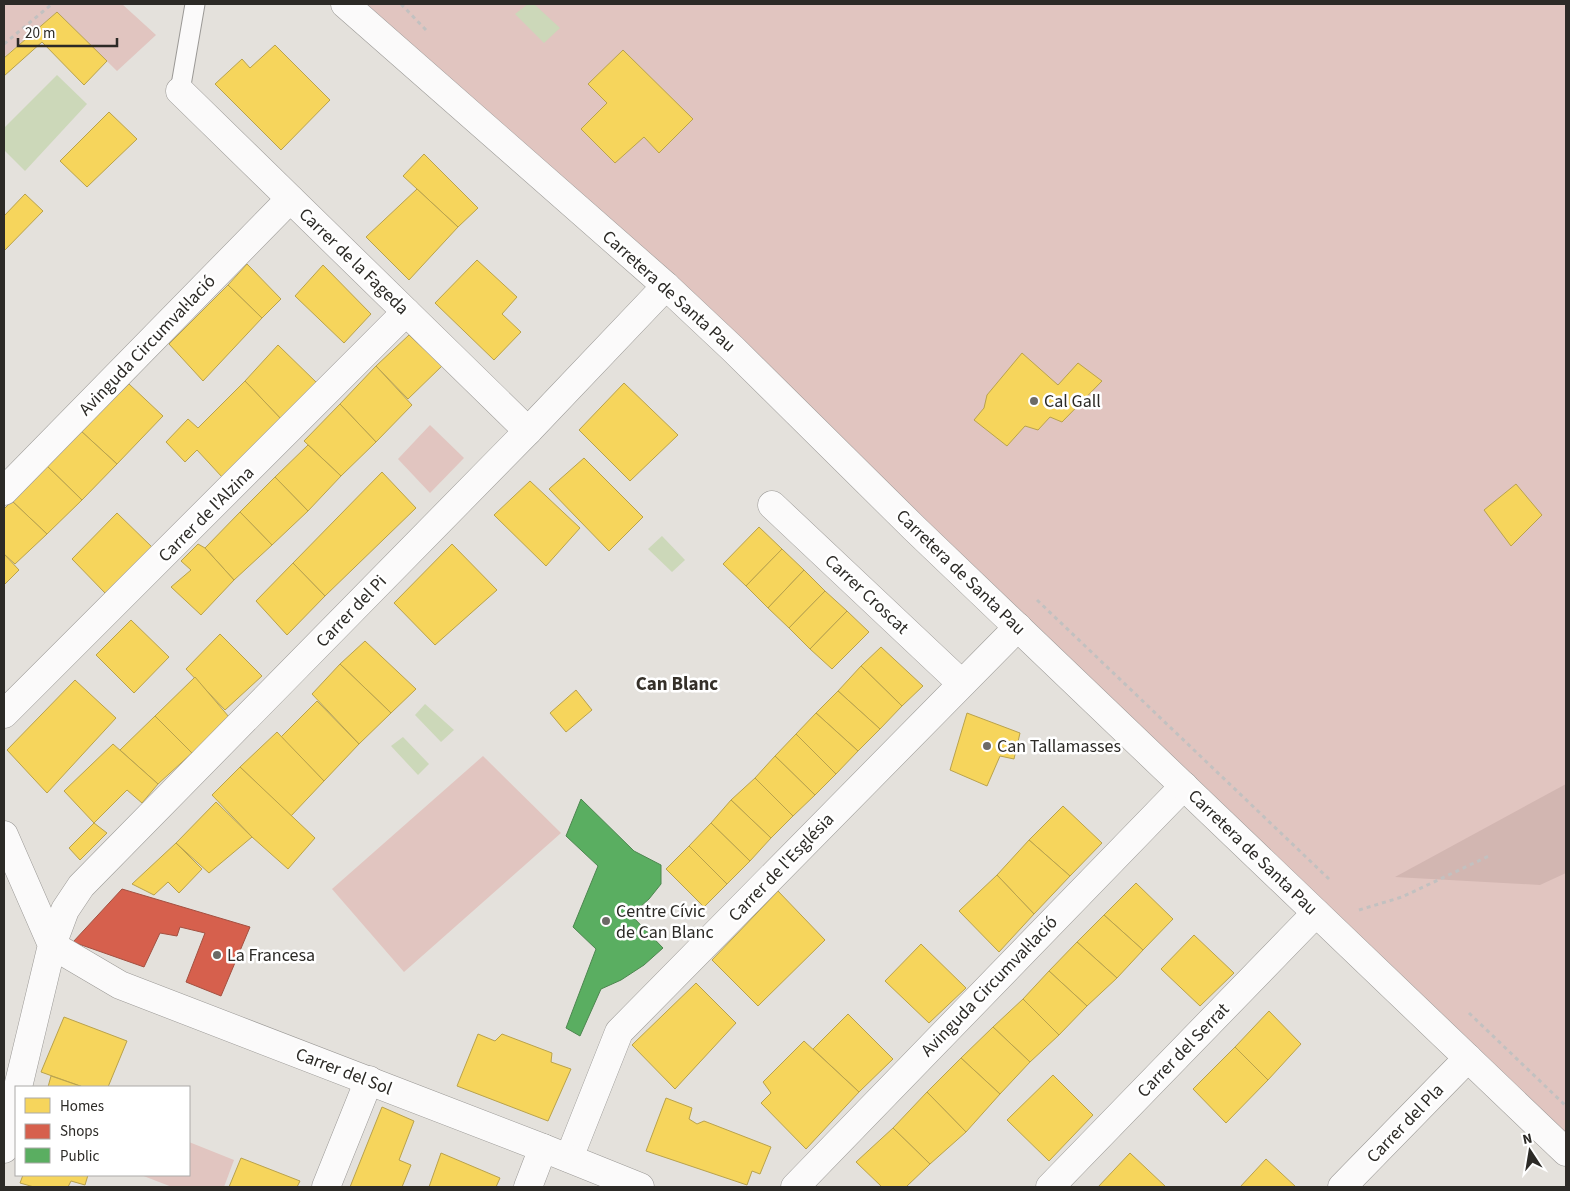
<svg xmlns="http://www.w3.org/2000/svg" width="1570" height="1191" font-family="'Source Sans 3',sans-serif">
	<rect width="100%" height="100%" fill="#e4e1dc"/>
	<g fill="#e1c5c0">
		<path d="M4,4H122L156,35L117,71L57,12L4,57Z"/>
		<path d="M367,4H1566V1152L433,66Z"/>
		<path d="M430,425L464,458L430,493L398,459Z"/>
		<path d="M483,756L561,833L404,972L332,889Z"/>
		<path d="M189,1142L234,1160L224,1187H172L141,1175H189Z"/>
	</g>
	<path fill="#d2b6b1" d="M1566,784V873L1540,885L1395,877Z"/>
	<g fill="#ccd8b9">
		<path d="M528,4H534L560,28L544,43L515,14Z"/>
		<path d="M57,75L87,104L25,171L4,150V128Z"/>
		<path d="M662,536L685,560L672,572L648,549Z"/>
		<path d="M425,704L454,730L441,742L415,715Z"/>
		<path d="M403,737L429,764L418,775L391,746Z"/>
	</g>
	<g fill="#f6d55c" stroke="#b9a24c">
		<path d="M57,12L107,61L84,85L42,42L4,76V58Z"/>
		<path d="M275,45L330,100L281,150L215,84L242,59L250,68Z"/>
		<path d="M623,50L693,119L659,153L644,137L615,163L581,129L607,103L588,84Z"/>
		<path d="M109,112L137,139L87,187L60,161Z"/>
		<path d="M424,154L478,208L458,227L403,176Z"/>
		<path d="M417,189L458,227L409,280L366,237Z"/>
		<path d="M25,194L43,211L4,251V216Z"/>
		<path d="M477,260L517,297L502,314L521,332L494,360L435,303Z"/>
		<path d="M247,264L281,299L262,318L228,285Z"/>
		<path d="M323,265L371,314L344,343L295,296Z"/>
		<path d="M228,285L262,318L203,381L169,344Z"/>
		<path d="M409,335L442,366L408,399L376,366Z"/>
		<path d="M278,345L317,383L281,419L245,381Z"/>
		<path d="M1022,353L1058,385L1078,363L1102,381L1062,422L1050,417L1038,430L1025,426L1007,446L974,420L984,408L987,395Z"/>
		<path d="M376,366L412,405L376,442L340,404Z"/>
		<path d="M245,381L281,419L222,477L197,450L185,462L166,442L188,419L198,428Z"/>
		<path d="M624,383L678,435L630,481L579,430Z"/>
		<path d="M129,384L163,416L117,464L81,431Z"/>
		<path d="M340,404L376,442L341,476L304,441Z"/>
		<path d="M81,431L117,464L82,500L47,466Z"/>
		<path d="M308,445L341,476L308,511L275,477Z"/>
		<path d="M584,458L643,517L609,551L549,489Z"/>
		<path d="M47,466L82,500L47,534L12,501Z"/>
		<path d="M382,472L416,508L325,596L293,563Z"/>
		<path d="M275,477L308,511L272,545L240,512Z"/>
		<path d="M530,481L580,528L546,566L494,515Z"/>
		<path d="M1516,484L1542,515L1511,546L1484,510Z"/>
		<path d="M12,501L47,534L15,564L4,554V509Z"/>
		<path d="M240,512L272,545L234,580L205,548Z"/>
		<path d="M117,513L152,547L105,593L72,559Z"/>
		<path d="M759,527L782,549L746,586L723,564Z"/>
		<path d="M198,544L205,548L234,580L201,615L171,587L191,570L181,561Z"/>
		<path d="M452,544L497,590L435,645L394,603Z"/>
		<path d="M782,549L804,570L768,608L746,586Z"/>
		<path d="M4,554L19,570L4,585Z"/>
		<path d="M293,563L325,596L287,635L256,601Z"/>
		<path d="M804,570L825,591L789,628L768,608Z"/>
		<path d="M825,591L847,611L810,649L789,628Z"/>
		<path d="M847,611L869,632L832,669L810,649Z"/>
		<path d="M131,620L169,657L134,693L96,655Z"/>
		<path d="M220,634L262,676L225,710L186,669Z"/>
		<path d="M365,641L416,689L391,713L340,664Z"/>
		<path d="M881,647L923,686L902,706L861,666Z"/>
		<path d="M340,664L391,713L359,744L312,694Z"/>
		<path d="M861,666L902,706L880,729L838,691Z"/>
		<path d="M195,677L229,717L192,753L155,716Z"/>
		<path d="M75,680L116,718L47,793L7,750Z"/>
		<path d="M576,690L592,710L566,732L550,713Z"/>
		<path d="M838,691L880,729L858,751L816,713Z"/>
		<path d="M317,701L359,744L324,781L281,737Z"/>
		<path d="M816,713L858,751L836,774L796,734Z"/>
		<path d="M967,713L1020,733L1014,759L1000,756L987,786L950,770Z"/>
		<path d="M155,716L192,753L158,784L120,750Z"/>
		<path d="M277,732L324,781L291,816L240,767Z"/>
		<path d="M796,734L836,774L815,795L775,756Z"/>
		<path d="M113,744L158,784L142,803L127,790L94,823L64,791Z"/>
		<path d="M775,756L815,795L793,816L755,778Z"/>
		<path d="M240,767L315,838L288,869L252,837L212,795Z"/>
		<path d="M755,778L793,816L771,838L731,800Z"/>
		<path d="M731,800L771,838L750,861L711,823Z"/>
		<path d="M216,802L252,837L209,873L176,843Z"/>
		<path d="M1063,806L1102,843L1070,876L1029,840Z"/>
		<path d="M94,823L107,833L80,860L69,848Z"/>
		<path d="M711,823L750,861L727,884L689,846Z"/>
		<path d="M1029,840L1070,876L1034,914L997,875Z"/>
		<path d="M176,843L202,869L179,893L168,882L154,895L132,884Z"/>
		<path d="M689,846L727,884L704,907L666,869Z"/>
		<path d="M997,875L1034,914L999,952L959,911Z"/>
		<path d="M1136,883L1173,919L1143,950L1104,915Z"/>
		<path d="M778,891L825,940L758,1006L712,960Z"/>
		<path d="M1104,915L1143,950L1117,978L1077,942Z"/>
		<path d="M1194,935L1234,973L1200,1006L1161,969Z"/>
		<path d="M1077,942L1117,978L1087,1006L1049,971Z"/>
		<path d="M921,944L966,988L929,1023L885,981Z"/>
		<path d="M1049,971L1087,1006L1059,1035L1023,999Z"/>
		<path d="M696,983L736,1023L675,1089L632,1045Z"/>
		<path d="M1023,999L1059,1035L1030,1062L993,1027Z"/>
		<path d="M1269,1011L1301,1044L1268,1080L1235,1047Z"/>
		<path d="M848,1014L893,1059L859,1092L813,1049Z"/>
		<path d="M64,1017L127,1041L108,1087H83L41,1072Z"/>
		<path d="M993,1027L1030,1062L1000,1094L961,1058Z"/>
		<path d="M478,1034L495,1041L502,1034L552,1053L551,1062L571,1069L548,1121L457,1086Z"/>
		<path d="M804,1041L859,1092L806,1149L761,1103L771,1093L763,1082Z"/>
		<path d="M1235,1047L1268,1080L1226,1123L1193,1089Z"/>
		<path d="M961,1058L1000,1094L966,1132L927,1092Z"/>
		<path d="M1053,1075L1093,1115L1049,1161L1007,1120Z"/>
		<path d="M51,1076L83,1087H48Z"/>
		<path d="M927,1092L966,1132L930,1164L893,1128Z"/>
		<path d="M666,1098L692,1108L689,1119L697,1124L704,1121L771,1147L760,1174L752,1171L747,1185L646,1151Z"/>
		<path d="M382,1107L414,1121L399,1160L411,1165L402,1187H350Z"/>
		<path d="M893,1128L930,1164L906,1187H882L856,1162Z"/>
		<path d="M441,1153L500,1178L496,1187H429Z"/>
		<path d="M1130,1153L1166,1187H1098Z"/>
		<path d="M241,1158L300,1181L297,1187H229Z"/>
		<path d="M1266,1159L1296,1187H1240Z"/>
		<path d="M23,1175H88L85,1185L71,1181L68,1187H34L20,1183Z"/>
	</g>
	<path fill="#d6604d" stroke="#a35041" d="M122,889L250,927L221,996L186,982L205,933L180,927L177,936L160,933L144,967L73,942Z"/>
	<path fill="#5aae61" stroke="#4c864f" d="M581,799L634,851L661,865V884L649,899L631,915L663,948L644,965L621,980L601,989L580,1036L566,1028L596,949L573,927L598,866L566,836Z"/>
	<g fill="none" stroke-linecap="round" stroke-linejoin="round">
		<g stroke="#9b9996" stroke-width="21">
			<path id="service" d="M180,91L195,4"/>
		</g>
		<g stroke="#9b9996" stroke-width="29">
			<g id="minor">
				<path d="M180,91L528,431"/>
				<path d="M4,491L290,199"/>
				<path d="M772,505L961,683"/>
				<path d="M4,714L406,312"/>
				<path d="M4,835L52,945L18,1087"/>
				<path d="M4,1149L16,1096"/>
				<path d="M569,1158L619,1032L1018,627"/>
				<path d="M326,1187L369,1080"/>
				<path d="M528,1187L543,1148"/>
				<path d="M640,1187L543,1148L120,985L52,945L65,910L81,886L528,431L666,286"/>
				<path d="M795,1187L1184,786"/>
				<path d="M1050,1187L1316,913"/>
				<path d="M1342,1187L1468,1058"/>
			</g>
		</g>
		<g stroke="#9b9996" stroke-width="29">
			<path id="secondary" d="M345,4L666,286L733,349L914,528L1566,1152"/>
		</g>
		<g stroke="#c2c1c0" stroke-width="3" stroke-dasharray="4 4" stroke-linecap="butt">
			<path d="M401,4L426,30"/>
			<path d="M4,44L52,4"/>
			<path d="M1037,600L1329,879"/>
			<path d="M1359,910L1402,897L1491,855"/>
			<path d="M1469,1013L1566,1106"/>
		</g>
		<use href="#service" stroke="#fbfafa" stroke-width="19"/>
		<use href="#minor" stroke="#fbfafa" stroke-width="28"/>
		<use href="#secondary" stroke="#fbfafa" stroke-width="28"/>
	</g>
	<g fill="#6c6a66" stroke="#fff" stroke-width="2">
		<circle cx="1034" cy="401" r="5"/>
		<circle cx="987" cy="746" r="5"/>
		<circle cx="606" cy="921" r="5"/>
		<circle cx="217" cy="955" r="5"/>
	</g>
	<g text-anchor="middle" stroke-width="5" stroke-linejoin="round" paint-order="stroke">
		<g font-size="18" fill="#2c2a26" stroke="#fff">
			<text transform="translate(354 261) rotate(44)" y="6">Carrer de la Fageda</text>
			<text transform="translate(669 291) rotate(42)" y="6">Carretera de Santa Pau</text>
			<text transform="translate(147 345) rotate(-46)" y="6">Avinguda Circumval·lació</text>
			<text transform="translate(206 514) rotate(-45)" y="6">Carrer de l'Alzina</text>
			<text transform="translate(961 572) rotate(44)" y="6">Carretera de Santa Pau</text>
			<text transform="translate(867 594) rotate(43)" y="6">Carrer Croscat</text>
			<text transform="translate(351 611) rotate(-46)" y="6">Carrer del Pi</text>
			<text transform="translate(1253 852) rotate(44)" y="6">Carretera de Santa Pau</text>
			<text transform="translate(781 867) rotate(-46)" y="6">Carrer de l'Església</text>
			<text transform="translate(989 986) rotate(-46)" y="6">Avinguda Circumval·lació</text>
			<text transform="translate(1183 1050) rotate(-46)" y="6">Carrer del Serrat</text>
			<text transform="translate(344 1071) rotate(21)" y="6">Carrer del Sol</text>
			<text transform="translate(1405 1123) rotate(-46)" y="6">Carrer del Pla</text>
		</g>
		<g font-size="18" fill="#2c2a26" stroke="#fff" text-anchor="start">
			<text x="1044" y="407">Cal Gall</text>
			<text x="997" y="752">Can Tallamasses</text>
			<text x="616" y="917">Centre Cívic<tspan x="616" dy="21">de Can Blanc</tspan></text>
			<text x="227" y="961">La Francesa</text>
		</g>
		<g font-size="19" font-weight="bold" fill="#353029" stroke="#fff">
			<text x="677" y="690">Can Blanc</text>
		</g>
	</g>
	<rect width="1570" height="1191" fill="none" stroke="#2c2a26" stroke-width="10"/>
	<rect x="15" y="1086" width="175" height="90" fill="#ffffff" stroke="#abaaa8"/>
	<rect x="25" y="1098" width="25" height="15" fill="#f6d55c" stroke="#abaaa8"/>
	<text x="60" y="1111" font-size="15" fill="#2c2a26">Homes</text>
	<rect x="25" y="1124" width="25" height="15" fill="#d6604d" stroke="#abaaa8"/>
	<text x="60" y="1136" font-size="15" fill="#2c2a26">Shops</text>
	<rect x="25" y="1148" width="25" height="15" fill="#5aae61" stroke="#abaaa8"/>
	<text x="60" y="1161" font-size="15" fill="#2c2a26">Public</text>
	<g transform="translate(1530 1151) rotate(348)" stroke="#ffffff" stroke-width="4" paint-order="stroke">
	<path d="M0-4L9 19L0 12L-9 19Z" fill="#2c2a26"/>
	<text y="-8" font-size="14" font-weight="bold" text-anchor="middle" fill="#2c2a26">N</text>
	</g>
	<path d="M18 38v8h99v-8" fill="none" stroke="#2c2a26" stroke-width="2.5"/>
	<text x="25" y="38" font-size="15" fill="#2c2a26" stroke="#ffffff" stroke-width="4" paint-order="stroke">20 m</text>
</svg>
